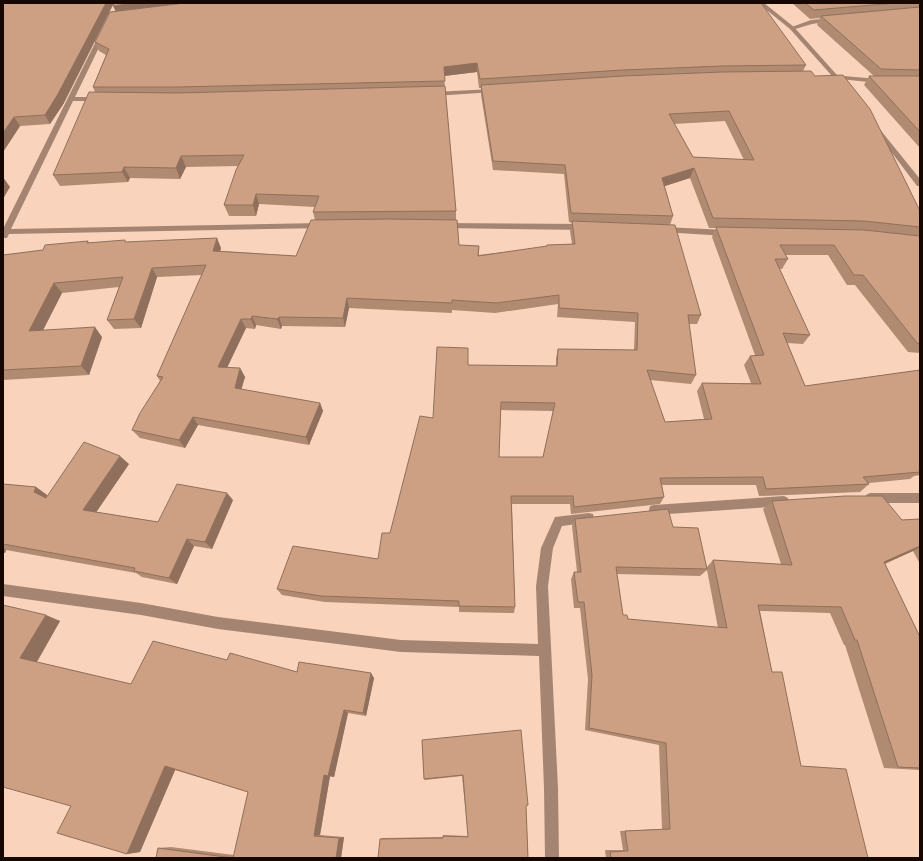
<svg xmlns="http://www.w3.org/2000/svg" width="923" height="861" font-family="'Exo 2',sans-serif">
	<rect width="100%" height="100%" fill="#f9d3bb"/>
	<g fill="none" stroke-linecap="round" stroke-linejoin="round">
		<g fill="#a58572" fill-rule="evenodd">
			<path d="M831,18L833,19V21L812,24L792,30L789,28L811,20Z"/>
			<path d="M102,33L105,35L75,97H99L102,99L99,101H73L11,229L321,223L325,226L324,228L9,234L7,238H3V229L99,35Z"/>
			<path d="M832,75L878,79L881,81L878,83L830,78L829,77Z"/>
			<path d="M493,89L496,91L495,92L433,96L430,94L433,92Z"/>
			<path d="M445,223L585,224L589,227L585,230L442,228L441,226Z"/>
			<path d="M665,227L726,230L730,233L726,236L662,232L661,230Z"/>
			<path d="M870,493H920V503H870L866,501L865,498L866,495Z"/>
			<path d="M784,496L788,498L789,501L788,504L784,506L654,515L650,514L649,510L650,506L654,505Z"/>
			<path d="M589,513L593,514L594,518L593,522L562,526L553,548L548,586L558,788L559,858H545L544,788L539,656L401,652L218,629L141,615L3,596V584L141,603L218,617L401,640L538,644L536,586L541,548L555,517Z"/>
		</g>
		<g fill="#a58572" fill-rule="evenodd">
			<path d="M758,3H764L794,27L845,84V86H841L790,29Z"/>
			<path d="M874,127H878L920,179V186H917L874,129Z"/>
		</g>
	</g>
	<g fill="#b08a71" fill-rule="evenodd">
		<path d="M3,3L64,103L50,124L20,126L3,152Z"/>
		<path d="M792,3H920V148L864,85L869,76H874L817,25L820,18L810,19Z"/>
		<path d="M115,11L806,65L803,71L920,211V353L908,352L855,285H847L828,255H785L788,259L782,269H779L810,335L803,344L787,343L805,386L920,370V475L914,476L910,479L869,483V484L860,492L759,496L756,485H662L664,497L660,504L571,514L570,504H512L515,607L514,613L459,612V607L325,602L282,595L277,589L378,559L390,533L433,418L468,365L556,366V358L558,349L634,350L635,322L557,317L558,304L495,313L452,310V313L349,308L345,327L282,326L281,329L256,325L255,329L246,328L227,368H240L245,377L241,390L320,403L323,411L309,445L198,425L185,448L140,438L132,430L160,381L157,376L202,275L157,277L141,328L114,329L107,320L119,287L62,293L43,330L102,337L89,375L3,380V255L43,250L88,241L89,243L126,242L221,248L220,251L296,256L315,220L313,212L315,207L259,204L256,216H229L224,205L238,166L186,167L180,179L130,178L128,182L60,186L53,175L95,92L93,87L106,55L99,51L95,42ZM477,72L479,88H481V95L493,170L564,174L569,222L572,223L570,231L572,244L547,245V247L479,255V246L459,245L456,220V211L444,76ZM725,121L744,160L693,157L674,124ZM690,178L709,228H716L712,237L755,355L750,356L744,365L751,383H702L697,391L704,419L665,422L650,380L691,384L696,375L689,324H697L701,315L670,225L673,216L664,186ZM501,410L553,411L543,457H499Z"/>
		<path d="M129,464L96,512L158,522L233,500L212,549L194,546L177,584L142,577L136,573L6,550L5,553H3V484L36,487L47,495L46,498Z"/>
		<path d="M772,501L902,520L920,519V564L913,551L885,564L920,637V770L884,768L845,645H844L830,613L760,611L772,672L801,766L868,858H606L605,850H623L620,831L662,829L659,745L585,730L588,679L580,608H574L571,579L574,572H577L572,526L575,519L673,527L707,567L713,560L781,564L763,509ZM707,570L718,628L628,619L623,615L617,574L700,576Z"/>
		<path d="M3,605L60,621L37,662L131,684L227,660L297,672L374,678L366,716L348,713L334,777L330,776L320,835L344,837L341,858H156L158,848L171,847L234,855L248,792L175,770L140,852L127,854L71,806Z"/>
		<path d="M422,740L526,806L528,858L380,839L382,838L443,837V835L468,836L462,776L425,780L424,779Z"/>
	</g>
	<g fill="#90705c">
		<path d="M106,3H114L64,103L50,124L45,115Z"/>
		<path d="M134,3H206L117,14L113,6Z"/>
		<path d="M477,63V72L444,76V67Z"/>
		<path d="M14,117L20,126L3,152V133Z"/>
		<path d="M181,156L186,167L180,179L176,168Z"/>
		<path d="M124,167L130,178L128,182L122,172Z"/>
		<path d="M694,168L690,178L659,188L662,178Z"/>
		<path d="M3,177L10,187L3,199Z"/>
		<path d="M256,194L259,204L256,216L253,205Z"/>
		<path d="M217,238L221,248L218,260L213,251Z"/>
		<path d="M152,268L157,277L141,328L134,319Z"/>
		<path d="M54,283L62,293L38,340L29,331Z"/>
		<path d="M347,298L349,308L345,327L343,318Z"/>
		<path d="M252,316L256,325L255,329L251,319Z"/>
		<path d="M279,317L282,326L281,329L277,319Z"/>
		<path d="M241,319L246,328L223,376L218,367Z"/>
		<path d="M95,327L102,337L89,375L81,366Z"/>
		<path d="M240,368L245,377L239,397L235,388Z"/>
		<path d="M320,403L323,411L309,445L306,437Z"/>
		<path d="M193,417L198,425L185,448L179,440Z"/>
		<path d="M120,456L129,464L93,517L83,510Z"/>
		<path d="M36,487L47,495L45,500L34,492Z"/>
		<path d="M227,493L233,500L212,549L205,542Z"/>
		<path d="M187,539L194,546L177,584L169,578Z"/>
		<path d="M920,546V547L913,551L872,569L884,562Z"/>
		<path d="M3,548L6,550L5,553L3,552Z"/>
		<path d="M46,615L60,621L36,663L20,658Z"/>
		<path d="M371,673L374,678L366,716L363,713Z"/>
		<path d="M344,710L348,713L334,777L328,776Z"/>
		<path d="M165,766L176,768L140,852L127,854Z"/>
		<path d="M324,775L330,776L320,835L314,836Z"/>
		<path d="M344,837L341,858H336L339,838Z"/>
	</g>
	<g fill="#cda083" stroke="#90705c" fill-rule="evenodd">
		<path d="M3,3H106L58,94L45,115L14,117L3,133Z"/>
		<path d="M114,3H134L113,6Z"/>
		<path d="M185,3H761L806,65L722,66L623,70L480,79L477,63L444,67L445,81L177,87H93L109,49L95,42L110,12Z"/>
		<path d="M805,3H896L814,10Z"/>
		<path d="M920,7V70L881,69L821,16Z"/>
		<path d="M811,71L815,76L843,75L870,109L920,211V227L864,221L713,218L694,168L662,178L673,216L571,213L565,165L493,161L481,85L623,76L722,72ZM729,111L754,160L693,157L669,114Z"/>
		<path d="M869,76H920V132Z"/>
		<path d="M445,86L456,211L313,212L319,196L256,194L253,205H224L236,170L244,155L181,156L176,168L124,167L122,172L53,175L89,92L177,93Z"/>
		<path d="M389,219L457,220L459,245L479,246L478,256L547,246V245L575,244L572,221L675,225L701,315H688L696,375L647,370L665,422L712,419L702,383L761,384L750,356L764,355L716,227L864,230L920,236V344L917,343L863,275H854L834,245H780L788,259H775L810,335L783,333L805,386L920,370V469H919L920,472L863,477L869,484L766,489L763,477L660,478L664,497L574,507L573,496H511L515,607L459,606V601L321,596L277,589L293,546L378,559L382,533H390L420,416L433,418L437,347L468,348V365L557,366L558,349L637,350L638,313L559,308V295L496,303L452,300V303L347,298L343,318L279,317L277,319L252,316L251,319H241L218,367L240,368L235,388L320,403L306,437L193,417L179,440L132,430L140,413L163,377L157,376L206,265L152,268L134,319L107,320L123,277L54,283L29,331L95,327L81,366L3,370V255L43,250L45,245L88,241L87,243L125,240V242L217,238L213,251L296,256L311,220ZM501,402L555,403L543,457H499Z"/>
		<path d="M84,442L120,456L83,510L158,522L177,484L227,493L205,542L187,539L169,578L134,571L135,568L3,544V484L36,487L34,492L46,498Z"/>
		<path d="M845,496H882L902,520L920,519V546L884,562L920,637V768L898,767L857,640H855L841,607L758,605L772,672H782L801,766L846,769L868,858H611L610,852L628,851L625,831L670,829L666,743L589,728L592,675L584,602H578L574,572H581L575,519L668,509L673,527L698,528L707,569L616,567L623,615H627L628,619L727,628L713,560L792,565L772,501Z"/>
		<path d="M3,605L46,615L20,658L131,684L153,641L227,660L230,653L297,672L299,662L371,673L363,713L344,710L328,776L324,775L314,836L339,838L336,858H156L158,848L233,858L248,792L165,766L127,854L57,833L71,806L3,787Z"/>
		<path d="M521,730L528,805L526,806L528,858H378L380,839L443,838V836L468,837L463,775L424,779L422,740Z"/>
	</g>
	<rect width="923" height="861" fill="none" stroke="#160701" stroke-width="8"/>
</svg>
